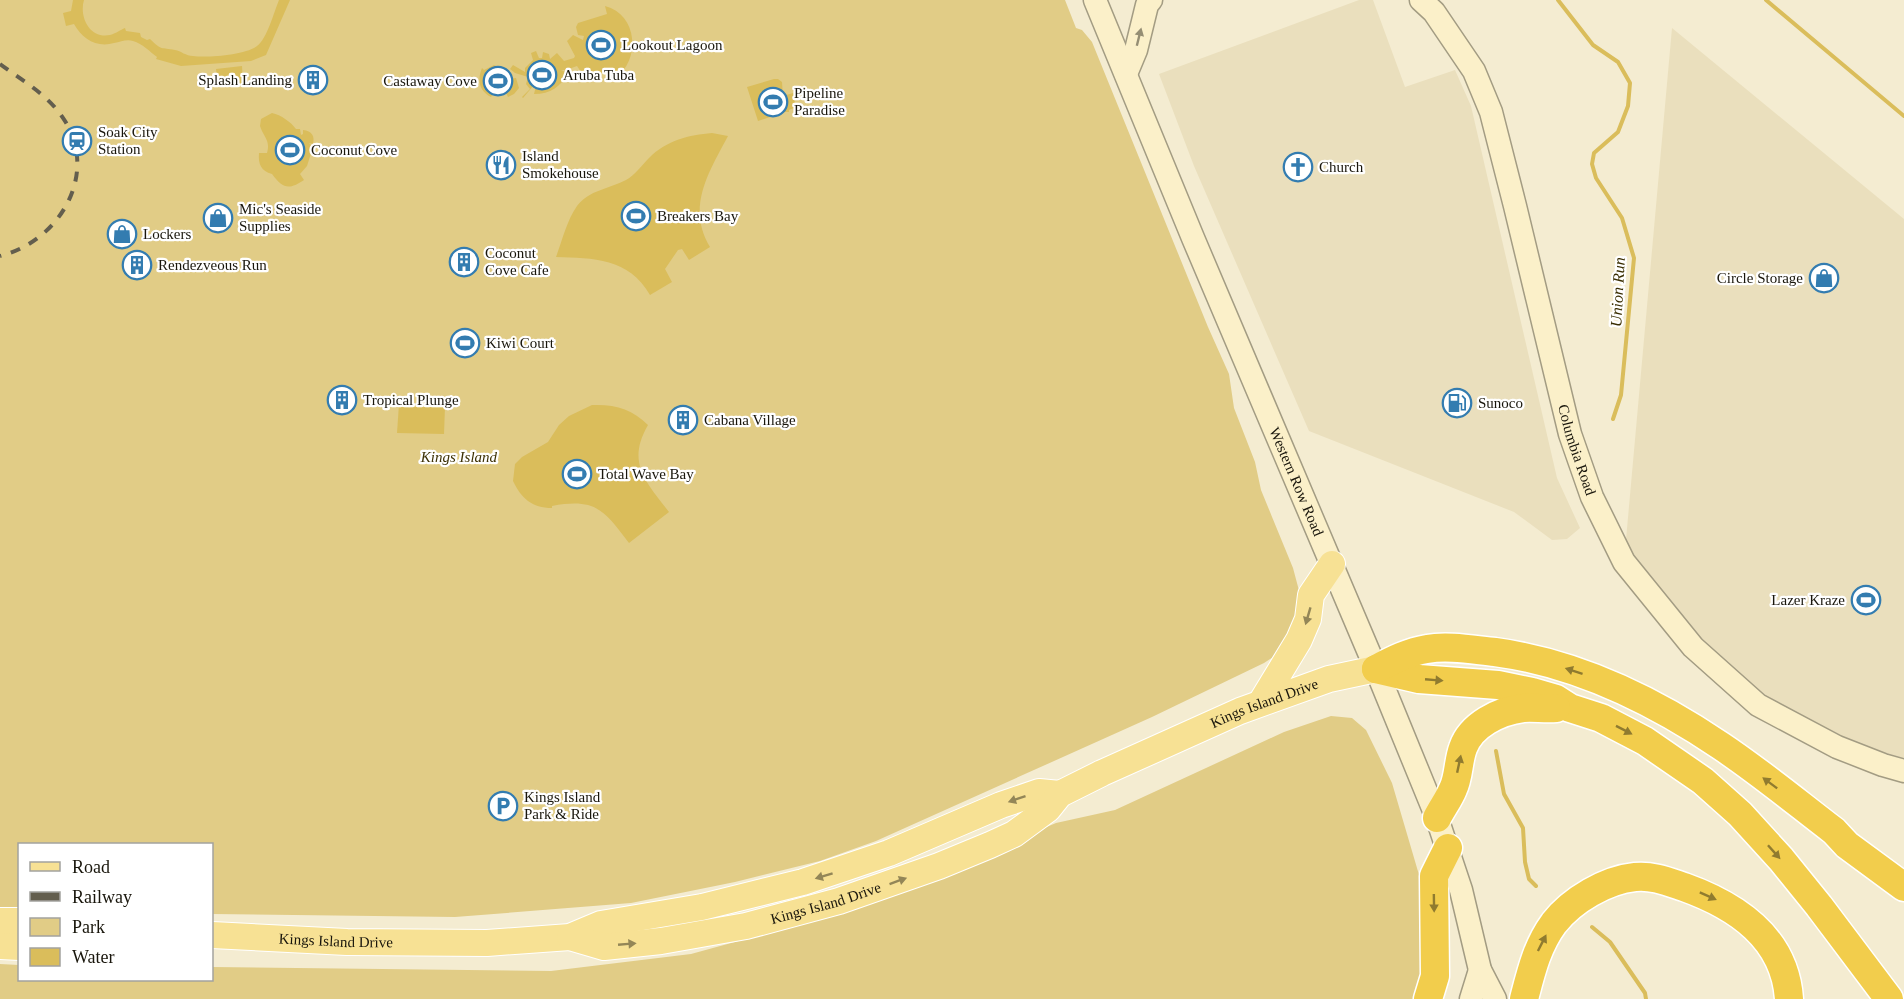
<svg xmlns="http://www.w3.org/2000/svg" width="1904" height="999" font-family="'Times New Roman',serif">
	<rect width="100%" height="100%" fill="#f4ecd1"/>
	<g fill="#eadfbd">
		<path d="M1359,0H1373L1405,87L1455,70L1471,106L1557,478L1580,528L1567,539L1552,540L1514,512L1309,431L1194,166L1159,74Z"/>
		<path d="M1672,28L1904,219V771L1758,705L1624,562Z"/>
	</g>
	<g fill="#e1cc86">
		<path d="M0,0H1065L1076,28L1082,30L1092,42L1208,327L1229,374L1234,408L1255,462L1261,490L1293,568L1301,598L1299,623L1278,654L1264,663L1152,717L876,841L820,861L735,882L631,903L455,917L212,914V844H20L19,910L0,909Z"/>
		<path d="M1331,716L1352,718L1366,730L1392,783L1432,919L1430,961L1415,999H0V964L19,965L20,980H212V967L551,971L691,954L841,913L1056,823L1115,810L1284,732Z"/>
	</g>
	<g fill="#dabd5b">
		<path d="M73,0H84C79,16 89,39 110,35C117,33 120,30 125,28L126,31L140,33L141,37L147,40L150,39C162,51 161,47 175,50C181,51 186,56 193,56C207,58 246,55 257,46C267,39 274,12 279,0H290L266,55L251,61L181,66L156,59L157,57C149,51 143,44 133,41C126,39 121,42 114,43C97,48 82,39 74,24L66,26L63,13L71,11Z"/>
		<path d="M605,6C638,14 641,61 615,78L611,68L599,74L581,72L577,66L566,70H561L568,73C560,87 551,94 534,94L536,86L534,85L523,98L522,97L530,89L526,84L528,77L515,73L510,69L513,65L525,72V68L533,60L531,53L536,51L539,58H542L543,52L549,54L550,59L557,53L564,61L574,58L575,56L567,41L573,35L583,40L584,36L578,35L576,27L578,23L607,14Z"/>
		<path d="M494,65L513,75L509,77V79L516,78L519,88L514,94L508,97L506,93L499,95L493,94L491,97C479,91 477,80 482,68L484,70Z"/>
		<path d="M242,66L243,84L218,86L216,69Z"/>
		<path d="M774,79H778L782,82L783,96L793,93L796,107L789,110V112H785L758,121L747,87Z"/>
		<path d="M272,113C281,115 291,122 296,129H300L301,135L303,134V130C312,131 315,136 313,144L309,143L313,147L307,166L300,174L304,180C289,190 283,189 272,174C261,171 258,164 259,153H267C271,141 263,136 260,126L261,119Z"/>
		<path d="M712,133L728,136C709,172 686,207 710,247L689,260L682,249L678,250L665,269L672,282L650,295C629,258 593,258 556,257C562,241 567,220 577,206C589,190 609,189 626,180C635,175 642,165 649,158C667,140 689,135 712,133Z"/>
		<path d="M399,404L445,407L444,434L397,433Z"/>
		<path d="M592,405C615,404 632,409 648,425C626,463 646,482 669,512L629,543C604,510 596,498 552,506V508C532,508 521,498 513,481L515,464L522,457L548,442L559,425L569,416Z"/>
	</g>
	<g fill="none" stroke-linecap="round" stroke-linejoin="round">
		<g stroke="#dabd5b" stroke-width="4">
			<path d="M1558,0L1593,45L1618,62L1630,83L1628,106L1618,132L1594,153L1592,164L1596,178L1622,218L1634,258L1621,395L1613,419"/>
			<path d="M1766,0L1904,116"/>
			<path d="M1496,751L1504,794L1523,828L1525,862L1529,879L1536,886"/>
			<path d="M1592,927L1610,942L1645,993L1646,999"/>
		</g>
		<g stroke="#a39c83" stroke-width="25">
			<g id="secondary">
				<path id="s1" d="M1095,0L1193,238L1376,669L1437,818L1461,890L1480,970L1495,999"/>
				<path id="s2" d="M1421,0L1434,12L1474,71L1491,112L1515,206L1570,434L1592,497L1624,562L1693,647L1758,705L1837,747L1883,765L1904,771"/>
				<path d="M1126,74L1136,50L1147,5L1151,0"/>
				<path d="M1471,999L1480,970"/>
			</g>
		</g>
		<g stroke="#fff" stroke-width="28">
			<g id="primary">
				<path d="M1262,701L1299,640L1308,619L1311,595L1332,564"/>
				<path d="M0,921H20"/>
				<path id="s3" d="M212,935L347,942L487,943L570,937L601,924L702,907L803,882L889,853L1001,805L1039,792L1060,794"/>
				<path id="s4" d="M570,937L604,947L661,941L746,926L839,901L939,866L990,845L1014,834L1048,809L1060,794L1102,773L1240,711L1329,679L1376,669"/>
				<path d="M0,946L20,947"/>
			</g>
		</g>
		<g stroke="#fff" stroke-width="31">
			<g id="highway">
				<path d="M1376,669L1419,679L1498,685L1532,692L1556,699L1570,708L1601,718L1645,741L1703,781L1740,814L1781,859L1819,906L1889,999"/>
				<path d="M1376,669C1393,660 1409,652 1427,649C1448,645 1474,650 1495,652C1577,663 1653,700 1721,746C1760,772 1796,802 1834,831L1847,845L1904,887"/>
				<path d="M1437,818C1442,808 1449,799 1453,789C1459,777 1458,761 1463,748C1471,725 1499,711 1523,708C1533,707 1545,709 1556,708"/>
				<path d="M1428,999L1435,976L1434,876L1448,848"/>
				<path d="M1524,999C1531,972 1537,946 1554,923C1572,900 1606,880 1635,877C1652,875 1669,882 1684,887C1737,906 1785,938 1789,999"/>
			</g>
		</g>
		<use href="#secondary" stroke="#fbf0c9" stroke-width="22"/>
		<use href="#primary" stroke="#f7e194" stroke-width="26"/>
		<use href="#highway" stroke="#f2cd4c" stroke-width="28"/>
		<path stroke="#635e4e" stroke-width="4" stroke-dasharray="10 10" stroke-linecap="butt" d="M0,64C24,82 49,95 65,121C99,176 58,242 0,256"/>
	</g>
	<defs><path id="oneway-solid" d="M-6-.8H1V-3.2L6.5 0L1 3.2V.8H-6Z" transform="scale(1.5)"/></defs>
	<use fill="#958e74" href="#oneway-solid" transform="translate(1139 37) rotate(-76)"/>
	<g fill="#938657">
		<use href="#oneway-solid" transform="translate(1308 616) rotate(106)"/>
		<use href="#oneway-solid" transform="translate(1017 799) rotate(161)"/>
		<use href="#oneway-solid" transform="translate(824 876) rotate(163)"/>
		<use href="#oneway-solid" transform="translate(898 881) rotate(-20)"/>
		<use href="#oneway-solid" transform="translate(627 944) rotate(-5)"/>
	</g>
	<g fill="#907b2f">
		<use href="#oneway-solid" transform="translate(1574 671) rotate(-162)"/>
		<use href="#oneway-solid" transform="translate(1434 680) rotate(5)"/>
		<use href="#oneway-solid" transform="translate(1624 730) rotate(27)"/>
		<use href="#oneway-solid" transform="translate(1459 764) rotate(-78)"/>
		<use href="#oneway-solid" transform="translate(1770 783) rotate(-143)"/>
		<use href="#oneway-solid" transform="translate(1774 852) rotate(48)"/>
		<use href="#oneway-solid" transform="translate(1708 896) rotate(24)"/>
		<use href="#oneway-solid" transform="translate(1434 903) rotate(89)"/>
		<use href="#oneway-solid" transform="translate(1542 943) rotate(-63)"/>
	</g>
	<defs>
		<g id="stadium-ring" transform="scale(1.5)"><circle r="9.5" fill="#fff" stroke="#337cb0" stroke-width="1.5"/><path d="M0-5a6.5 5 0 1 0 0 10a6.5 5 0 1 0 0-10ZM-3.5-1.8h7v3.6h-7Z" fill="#337cb0"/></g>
		<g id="building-ring" transform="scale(1.5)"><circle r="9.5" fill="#fff" stroke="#337cb0" stroke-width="1.5"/><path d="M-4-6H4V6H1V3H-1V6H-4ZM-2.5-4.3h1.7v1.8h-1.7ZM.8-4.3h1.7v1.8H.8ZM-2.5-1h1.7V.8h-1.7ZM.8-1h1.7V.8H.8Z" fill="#337cb0"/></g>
		<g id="station-ring" transform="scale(1.5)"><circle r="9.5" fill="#fff" stroke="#337cb0" stroke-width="1.5"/><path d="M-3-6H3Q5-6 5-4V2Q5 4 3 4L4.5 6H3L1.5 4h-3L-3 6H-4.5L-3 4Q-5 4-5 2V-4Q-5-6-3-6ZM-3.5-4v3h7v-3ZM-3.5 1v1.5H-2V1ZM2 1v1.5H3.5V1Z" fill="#337cb0"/></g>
		<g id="restaurant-ring" transform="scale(1.5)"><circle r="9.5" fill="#fff" stroke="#337cb0" stroke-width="1.5"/><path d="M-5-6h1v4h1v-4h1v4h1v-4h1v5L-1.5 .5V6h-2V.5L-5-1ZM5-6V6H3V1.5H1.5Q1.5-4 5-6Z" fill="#337cb0"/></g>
		<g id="church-ring" transform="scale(1.5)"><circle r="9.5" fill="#fff" stroke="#337cb0" stroke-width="1.5"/><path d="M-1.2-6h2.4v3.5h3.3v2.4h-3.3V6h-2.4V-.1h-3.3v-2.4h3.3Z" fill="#337cb0"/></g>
		<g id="shop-ring" transform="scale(1.5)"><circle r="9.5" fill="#fff" stroke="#337cb0" stroke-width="1.5"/><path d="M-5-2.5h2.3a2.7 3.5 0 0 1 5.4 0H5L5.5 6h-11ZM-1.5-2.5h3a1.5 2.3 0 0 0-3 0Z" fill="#337cb0"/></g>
		<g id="fuel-ring" transform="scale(1.5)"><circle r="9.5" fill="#fff" stroke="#337cb0" stroke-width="1.5"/><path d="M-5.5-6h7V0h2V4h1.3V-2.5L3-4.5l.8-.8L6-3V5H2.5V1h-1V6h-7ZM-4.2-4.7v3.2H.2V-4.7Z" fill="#337cb0"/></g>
		<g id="parking-ring" transform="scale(1.5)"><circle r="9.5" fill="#fff" stroke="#337cb0" stroke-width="1.5"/><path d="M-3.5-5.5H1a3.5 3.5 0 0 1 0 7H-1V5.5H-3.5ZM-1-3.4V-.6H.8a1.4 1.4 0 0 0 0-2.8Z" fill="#337cb0"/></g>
	</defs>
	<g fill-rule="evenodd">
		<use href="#stadium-ring" x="601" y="45"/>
		<use href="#stadium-ring" x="542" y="75"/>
		<use href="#building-ring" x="313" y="80"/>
		<use href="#stadium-ring" x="498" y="81"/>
		<use href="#stadium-ring" x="773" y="102"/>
		<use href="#station-ring" x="77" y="141"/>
		<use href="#stadium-ring" x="290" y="150"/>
		<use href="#restaurant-ring" x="501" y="165"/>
		<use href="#church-ring" x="1298" y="167"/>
		<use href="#stadium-ring" x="636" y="216"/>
		<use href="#shop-ring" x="218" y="218"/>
		<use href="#shop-ring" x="122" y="234"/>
		<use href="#building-ring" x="464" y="262"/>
		<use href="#building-ring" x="137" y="265"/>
		<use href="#shop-ring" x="1824" y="278"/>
		<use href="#stadium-ring" x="465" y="343"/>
		<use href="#building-ring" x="342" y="400"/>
		<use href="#fuel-ring" x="1457" y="403"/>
		<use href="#building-ring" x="683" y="420"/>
		<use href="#stadium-ring" x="577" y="474"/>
		<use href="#stadium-ring" x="1866" y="600"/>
		<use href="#parking-ring" x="503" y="806"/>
	</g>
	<g text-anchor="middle" stroke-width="4.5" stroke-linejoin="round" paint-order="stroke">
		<g font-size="15" fill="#19160c" stroke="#fff" text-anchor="start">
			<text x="622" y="50">Lookout Lagoon</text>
			<text x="563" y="80">Aruba Tuba</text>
			<text x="292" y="85" text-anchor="end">Splash Landing</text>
			<text x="477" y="86" text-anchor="end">Castaway Cove</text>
			<text x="794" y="98">Pipeline<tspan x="794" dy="17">Paradise</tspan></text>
			<text x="98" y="137">Soak City<tspan x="98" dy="17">Station</tspan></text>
			<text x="311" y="155">Coconut Cove</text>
			<text x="522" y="161">Island<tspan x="522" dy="17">Smokehouse</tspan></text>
			<text x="1319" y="172">Church</text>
			<text x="239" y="214">Mic's Seaside<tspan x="239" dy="17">Supplies</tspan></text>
			<text x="657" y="221">Breakers Bay</text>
			<text x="143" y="239">Lockers</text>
			<text x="485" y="258">Coconut<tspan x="485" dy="17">Cove Cafe</tspan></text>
			<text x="158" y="270">Rendezveous Run</text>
			<text x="1803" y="283" text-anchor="end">Circle Storage</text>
			<text x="486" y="348">Kiwi Court</text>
			<text x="363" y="405">Tropical Plunge</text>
			<text x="1478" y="408">Sunoco</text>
			<text x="704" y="425">Cabana Village</text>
			<text x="598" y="479">Total Wave Bay</text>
			<text x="1845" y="605" text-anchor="end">Lazer Kraze</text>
			<text x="524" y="802">Kings Island<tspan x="524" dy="17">Park &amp; Ride</tspan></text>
		</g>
		<g font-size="15" fill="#19160c" stroke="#fff">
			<text dy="5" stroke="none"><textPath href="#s2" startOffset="482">Columbia Road</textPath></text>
			<text dy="5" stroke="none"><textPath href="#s1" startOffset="522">Western Row Road</textPath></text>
			<text dy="5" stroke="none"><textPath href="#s4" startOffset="748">Kings Island Drive</textPath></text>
			<text dy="5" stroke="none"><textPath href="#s4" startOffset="262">Kings Island Drive</textPath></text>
			<text dy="5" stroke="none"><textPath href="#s3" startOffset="124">Kings Island Drive</textPath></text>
		</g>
		<g font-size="15" font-style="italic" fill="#3d3105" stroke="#fff">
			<text x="459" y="462">Kings Island</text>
		</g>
		<g font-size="16" font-style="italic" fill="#392d01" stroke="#fff">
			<text transform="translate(1617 292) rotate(-87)" y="6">Union Run</text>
		</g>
	</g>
	<rect x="18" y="843" width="195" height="138" fill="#ffffff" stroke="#a3a29e" stroke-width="1.5"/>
	<rect x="30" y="862" width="30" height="9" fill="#f7e194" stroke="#a3a29e" stroke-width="1.5"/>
	<text x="72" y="873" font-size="18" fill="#19160c">Road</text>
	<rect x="30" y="892" width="30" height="9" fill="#635e4e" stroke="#a3a29e" stroke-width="1.5"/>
	<text x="72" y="903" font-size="18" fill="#19160c">Railway</text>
	<rect x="30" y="918" width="30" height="18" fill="#e1cc86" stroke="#a3a29e" stroke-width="1.5"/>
	<text x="72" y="933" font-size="18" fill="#19160c">Park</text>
	<rect x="30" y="948" width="30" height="18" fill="#dabd5b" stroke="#a3a29e" stroke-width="1.5"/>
	<text x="72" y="963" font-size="18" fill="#19160c">Water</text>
</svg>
